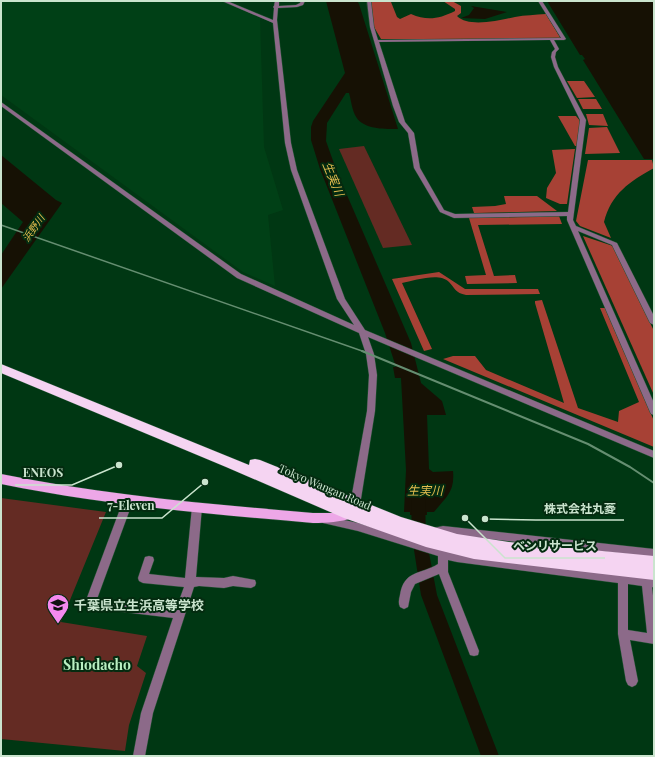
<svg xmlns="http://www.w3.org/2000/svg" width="655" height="757" font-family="'Playfair Display','Noto Sans JP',serif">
	<rect width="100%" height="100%" fill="#003713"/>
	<path fill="#004016" d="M1,1H220L260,18L264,147L283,210L268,215L275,286L243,272L1,95Z"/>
	<g fill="#642b23">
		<path d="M364,146L412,245L383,248L339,149Z"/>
		<path d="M1,498L106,512L61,622L147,636L137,666L146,673L129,725L125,751L1,739Z"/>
	</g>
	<g fill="#a74135">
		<path d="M371,1L391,2L397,17L400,19L411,14C427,21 439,19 455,11V9L443,1H452L461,6V13L457,16C469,28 500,20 515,17C525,15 535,15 546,14L561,39H381L374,27Z"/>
		<path d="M567,81H584L595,97L577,98Z"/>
		<path d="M578,99H596L602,109H583Z"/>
		<path d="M586,114H603L608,126L589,125Z"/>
		<path d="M558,116H576L581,122L579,146H575Z"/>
		<path d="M607,127L620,153L585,154L589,128Z"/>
		<path d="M575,149L567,204H560L546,198L547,188L556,173L552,150Z"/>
		<path d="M588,160H652L654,168C630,181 611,194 604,222L611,238L580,226L576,221Z"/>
		<path d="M504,196H537L557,211L474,213L472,207L495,206L506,204Z"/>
		<path d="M559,216L562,224L478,225L494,276L515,275L517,283L467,284L465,276L486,275L469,218Z"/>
		<path d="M583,236L613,246L654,331V395Z"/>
		<path d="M439,272L465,289H538L540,294L466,295C455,293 455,288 449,282C439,272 414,281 402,283L432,349L424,351L392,279Z"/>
		<path d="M542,300L578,408L618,422L619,411L639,402L600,308H605L654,421V447L443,359L453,356H475L486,370L564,403L535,303V301Z"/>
	</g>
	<g fill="#161104">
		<path d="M326,1H357L359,4L398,129C385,129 362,130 355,115C352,109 351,100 349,93H346L327,123L326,141L337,172L411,343L421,383L442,401L446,415H427L429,469L433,472L453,471C455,492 446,497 434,512H427V515H410V512H404L406,470L401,378H395L393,367H396L385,333L320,169L311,140V127L313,121L345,73Z"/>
		<path d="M547,1H654V159H644L583,60L585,59L582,55H580Z"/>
		<path d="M471,6L507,12L485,19L461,18L469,15L474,8Z"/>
		<path d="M1,155L56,200L62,203L1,289V255L23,222L1,203Z"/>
	</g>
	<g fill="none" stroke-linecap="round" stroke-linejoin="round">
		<path fill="#161104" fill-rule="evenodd" d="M418,493L423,495L425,499L426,537L437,595L499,756H481L421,595L412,537L411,499L413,495Z"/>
		<g stroke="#205331" stroke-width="1">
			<g id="minor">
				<path d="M222,1H227L273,20L274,8L273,7L274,6L275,1H279V6L296,5L300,3L301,1H305L303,5L297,7L278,8L277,20L291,143L297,170L345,299L365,330L654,451V458L368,337L374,354L377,375L375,411L360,505L358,508L355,509L352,508L350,505L367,411L369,375L366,354L359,333L237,278L1,106V102L241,274L354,325L337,299L291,170L285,143L273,23Z"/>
				<path d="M367,1H371L374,27L378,40L561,38L538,1H542L566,39L564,40H554L559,49L556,52L555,57L558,67L586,120L573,220L576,226L617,243L654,316V325L650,323L612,245L578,231L654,403V415L651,414L650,412L567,220V216L454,218L440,212L414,168L408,133L399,122L393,106L370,27ZM550,40L555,49L552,52L551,57L554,67L580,120L568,212L455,214L444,210L420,168L414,133L405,122L379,42Z"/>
				<path d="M128,497L131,498L133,501L97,599L176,609L184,587L143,583L139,581L138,578L145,557L149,556L153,557L154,560L149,574L185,578L192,507L194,504L197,503L200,504L202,507L196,577L224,578L233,576L255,580L256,583L255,586L251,588L233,586L224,588L199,586L194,587L153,713L145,756H133L141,713L173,618L90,608L86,606L85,603L123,501L125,498Z"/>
				<path d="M326,516L358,523L457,554L654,578V588L652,587L654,604V644L630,640L638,681L636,685L632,687L628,685L626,681L618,634V583L457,562L448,560V572L479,651L478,655L474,656L470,655L439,574L415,584L411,592L408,607L404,609L400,607C398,603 399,599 400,595C404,570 420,575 438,564V556L358,531L323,523L321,520L323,517ZM628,584L642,586L647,633L628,630Z"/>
				<path d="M443,526L654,549V557L443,534L432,536L429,535L427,532L429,529Z"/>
			</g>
		</g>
		<g stroke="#205331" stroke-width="1">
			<path id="major" d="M1,474C104,495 208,504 313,513H333L350,507L354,508L356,512L353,518C340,522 327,523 313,523C208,514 104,505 1,484Z"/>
		</g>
		<g stroke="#205331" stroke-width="1">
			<path id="highway" d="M1,364L249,465L250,460L255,459L260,460L401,517L457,534L509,542L654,556V580L474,559L426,547L344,518L226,467L1,373Z"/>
		</g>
		<use href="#minor" fill="#8c6a89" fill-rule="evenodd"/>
		<use href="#major" fill="#eda7e7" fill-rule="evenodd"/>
		<use href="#highway" fill="#f5d4f2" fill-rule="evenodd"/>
		<path stroke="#658e71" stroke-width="1.5" d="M1,225L365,352"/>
		<path stroke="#658e71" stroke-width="2" d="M362,351L588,444L630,467L654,483"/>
	</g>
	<defs>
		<g id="school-pin" transform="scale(1.15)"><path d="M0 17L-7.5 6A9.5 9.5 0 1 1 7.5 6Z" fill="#f589ef" stroke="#042b10"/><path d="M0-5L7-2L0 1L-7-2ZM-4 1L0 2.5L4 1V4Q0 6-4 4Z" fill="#111"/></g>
	</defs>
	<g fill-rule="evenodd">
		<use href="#school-pin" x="58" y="605"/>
	</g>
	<g text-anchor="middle" stroke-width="4" stroke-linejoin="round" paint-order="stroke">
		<g font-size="10" font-style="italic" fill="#e4bd4f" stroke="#042b10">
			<text transform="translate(33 228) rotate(-55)" y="4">浜野川</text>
		</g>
		<g font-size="11" fill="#cae4ce" stroke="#042b10">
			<text transform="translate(325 487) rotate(23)" y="4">Tokyo Wangan Road</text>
		</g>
		<g font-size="12" font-style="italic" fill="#e4bd4f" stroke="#042b10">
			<text transform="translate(333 179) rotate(68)" y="4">生実川</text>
			<text x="425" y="495">生実川</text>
		</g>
		<g font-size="13" font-weight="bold" fill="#cae4ce" stroke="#042b10" text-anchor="start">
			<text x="74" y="610">千葉県立生浜高等学校</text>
		</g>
		<g font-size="14" font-weight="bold" fill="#baf0c2" stroke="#042b10">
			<text x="97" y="670">Shiodacho</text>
		</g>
	</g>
	<path fill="none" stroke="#cae4ce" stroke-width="1.5" d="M119 465L72 485H15M205 482L162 518H99M485 519L536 520H624M465 518L505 558H605"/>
	<g fill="#cae4ce" stroke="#042b10" stroke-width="1.5">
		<circle cx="119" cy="465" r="4"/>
		<circle cx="205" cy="482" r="4"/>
		<circle cx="485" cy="519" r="4"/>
		<circle cx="465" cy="518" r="4"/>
	</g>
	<g font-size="12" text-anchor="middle" font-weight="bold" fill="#cae4ce" stroke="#042b10" stroke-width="4" stroke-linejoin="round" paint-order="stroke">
		<text x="43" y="477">ENEOS</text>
		<text x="131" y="510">7-Eleven</text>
		<text x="580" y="513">株式会社丸菱</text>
		<text x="555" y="550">ベンリサービス</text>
	</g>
	<rect width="655" height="757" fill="none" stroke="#cae4ce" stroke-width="4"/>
</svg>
